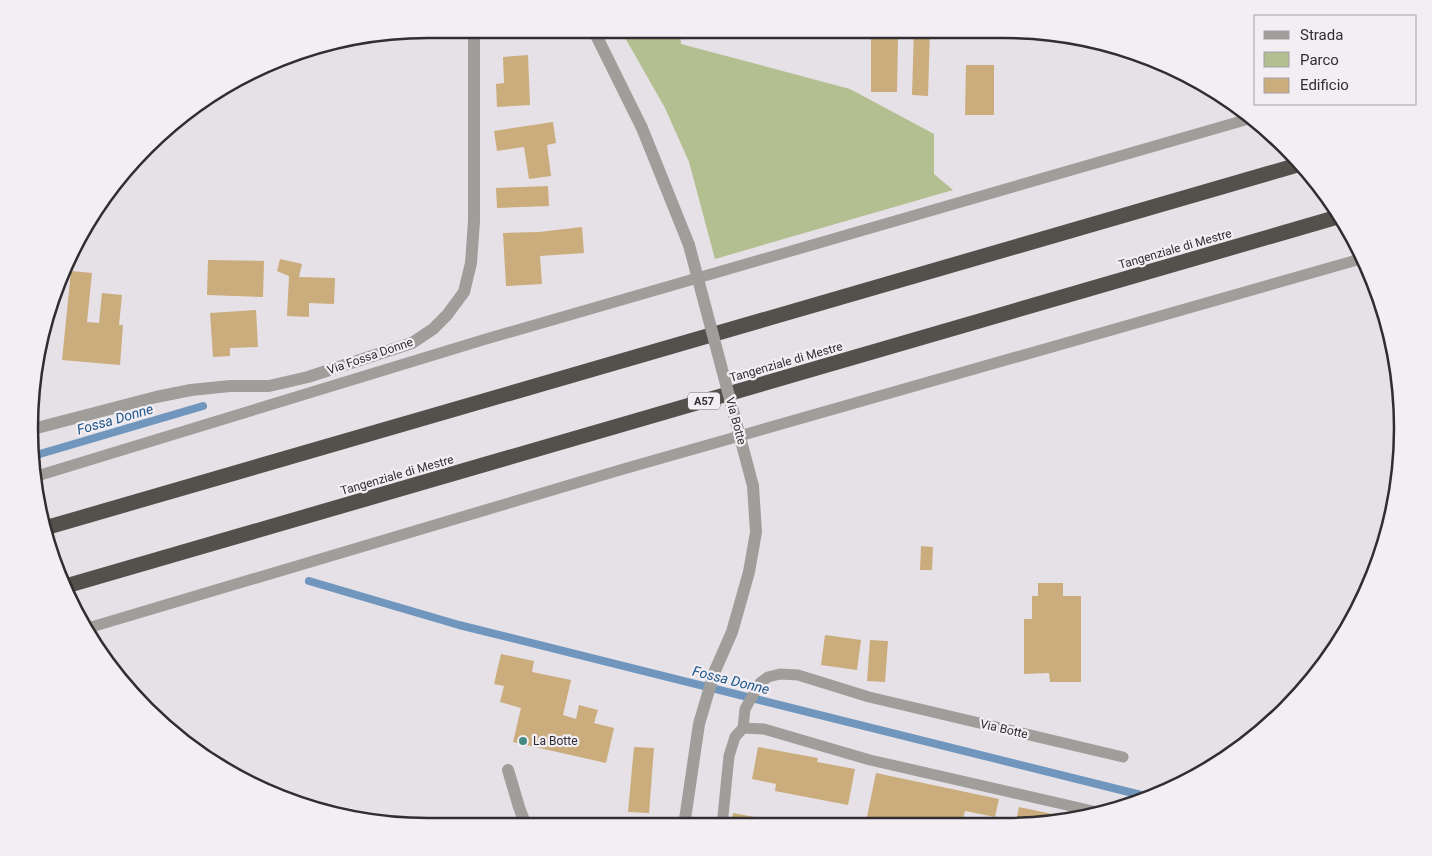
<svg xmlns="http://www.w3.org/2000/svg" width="1432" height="856" font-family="Roboto,sans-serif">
	<rect width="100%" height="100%" fill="#e5e1e6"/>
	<path fill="#b4bf91" d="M620,29H680L681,44L850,89L934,134V174L953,190L715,259L689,162L665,108Z"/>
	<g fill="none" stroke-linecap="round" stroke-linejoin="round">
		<g stroke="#7096be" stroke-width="8">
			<path d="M33,456L203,406"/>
			<path d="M309,581L459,625L1149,797"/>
		</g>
	</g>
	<g fill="#cbac7c">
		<path d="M867,29H881V37H898L897,92H871V39H867Z"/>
		<path d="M914,29H930L928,96L912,95Z"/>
		<path d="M528,55L530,105L497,107L496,84L504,83L503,57Z"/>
		<path d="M966,65H994V115H965Z"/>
		<path d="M553,122L556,143L547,145L551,176L529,179L524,147L497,151L494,131Z"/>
		<path d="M548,186L549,206L497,208L496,188Z"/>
		<path d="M582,227L584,253L540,256L542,284L506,286L503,233L539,232Z"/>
		<path d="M280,259L302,264L299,277L335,278L334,304L309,303V317L287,316L289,276L277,271Z"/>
		<path d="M208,260L264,261L263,297L207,295Z"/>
		<path d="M71,271L92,273L87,322L99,323L102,293L122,295L119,325H123L120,365L62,360Z"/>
		<path d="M256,310L258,347L230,348V356L213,357L210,313Z"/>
		<path d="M921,546L933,547L932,570H920Z"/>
		<path d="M1038,583H1063V596H1081V682H1050L1049,673L1024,674V619H1032V596H1038Z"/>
		<path d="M825,635L861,640L857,670L821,665Z"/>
		<path d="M870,640L888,641L885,682L867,681Z"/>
		<path d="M501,654L534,661L532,672L571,680L563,715L576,719L579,705L598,710L594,723L614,728L606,763L513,742L521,708L500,702L504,686L494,684Z"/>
		<path d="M634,747L654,748L649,813L628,812Z"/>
		<path d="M758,747L818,758L817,762L855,769L848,805L775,791L776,784L752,779Z"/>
		<path d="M876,773L999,799L995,817L965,811L961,826H912L867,817Z"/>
		<path d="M1019,807L1076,819L1030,826H1015Z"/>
		<path d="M733,813L787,823L786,826H731Z"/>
	</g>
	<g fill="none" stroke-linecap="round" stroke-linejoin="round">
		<g stroke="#9f9e9b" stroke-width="11">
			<path d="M37,476L486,339L1252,118"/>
			<path d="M88,628L620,470L1364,258"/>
			<path d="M743,728L745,709L760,683L768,677L780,674L798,675L869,697L1123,757"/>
			<path d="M722,826L729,756L735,737L743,728L764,729L870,760L1106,814"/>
		</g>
		<g stroke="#9f9e9b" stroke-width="12">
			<path d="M29,430L156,397L191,390L230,386H269L308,377L412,343L433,329L447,315L464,292L471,263L474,221V29"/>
			<path d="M508,770L519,807L526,826"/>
		</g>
		<g stroke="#9f9e9b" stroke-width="12">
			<path d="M593,29L642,128L689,245"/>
			<path d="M684,826L699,724L714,673L732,632L749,572L756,532L753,486"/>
		</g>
		<g stroke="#53514c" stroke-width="15">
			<path d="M45,528L1301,164"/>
			<path d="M66,586L1341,216"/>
		</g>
		<path stroke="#9f9e9b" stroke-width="12" d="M689,245L753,486"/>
	</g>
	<circle fill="#448a81" stroke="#f2eef3" stroke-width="2" cx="523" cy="741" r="5"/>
	<g text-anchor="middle" stroke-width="4.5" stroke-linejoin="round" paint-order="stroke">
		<rect fill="#f2eef3" stroke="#6a686a" stroke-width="1" x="688" y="392.5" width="32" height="17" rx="4"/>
		<g font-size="11" font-weight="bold" fill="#302e30">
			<text x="704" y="405">A57</text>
		</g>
		<g font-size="12" fill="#302e30" stroke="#f2eef3">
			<text transform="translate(1175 249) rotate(-16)" y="4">Tangenziale di Mestre</text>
			<text transform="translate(370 356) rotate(-19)" y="4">Via Fossa Donne</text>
			<text transform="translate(786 362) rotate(-16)" y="4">Tangenziale di Mestre</text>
			<text transform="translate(736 421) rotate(75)" y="4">Via Botte</text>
			<text transform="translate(397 475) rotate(-16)" y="4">Tangenziale di Mestre</text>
			<text transform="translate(1004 729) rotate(13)" y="4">Via Botte</text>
		</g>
		<g font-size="12" fill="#302e30" stroke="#f2eef3" text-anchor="start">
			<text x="533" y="745">La Botte</text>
		</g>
		<g font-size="14" font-style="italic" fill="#1e578b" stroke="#f2eef3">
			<text transform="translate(115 419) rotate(-16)" y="5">Fossa Donne</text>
			<text transform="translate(731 680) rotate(14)" y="5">Fossa Donne</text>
		</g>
	</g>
	<path d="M0 0H1432V856H0ZM428 38H1004A390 390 0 0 1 1394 428V428A390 390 0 0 1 1004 818H428A390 390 0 0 1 38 428V428A390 390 0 0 1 428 38Z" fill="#f2eef3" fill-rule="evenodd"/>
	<path fill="none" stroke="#302e30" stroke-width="2.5" d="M428 38H1004A390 390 0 0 1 1394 428V428A390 390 0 0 1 1004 818H428A390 390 0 0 1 38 428V428A390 390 0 0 1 428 38Z"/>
	<rect x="1254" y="15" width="162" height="90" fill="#f2eef3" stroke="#a4a1a5"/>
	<rect x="1264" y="31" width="25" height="8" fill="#9f9e9b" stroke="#a4a1a5"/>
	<text x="1300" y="40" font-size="15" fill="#302e30">Strada</text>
	<rect x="1264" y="52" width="25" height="15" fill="#b4bf91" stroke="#a4a1a5"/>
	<text x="1300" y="65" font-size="15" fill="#302e30">Parco</text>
	<rect x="1264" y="78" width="25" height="15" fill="#cbac7c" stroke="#a4a1a5"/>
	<text x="1300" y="90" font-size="15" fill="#302e30">Edificio</text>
</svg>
